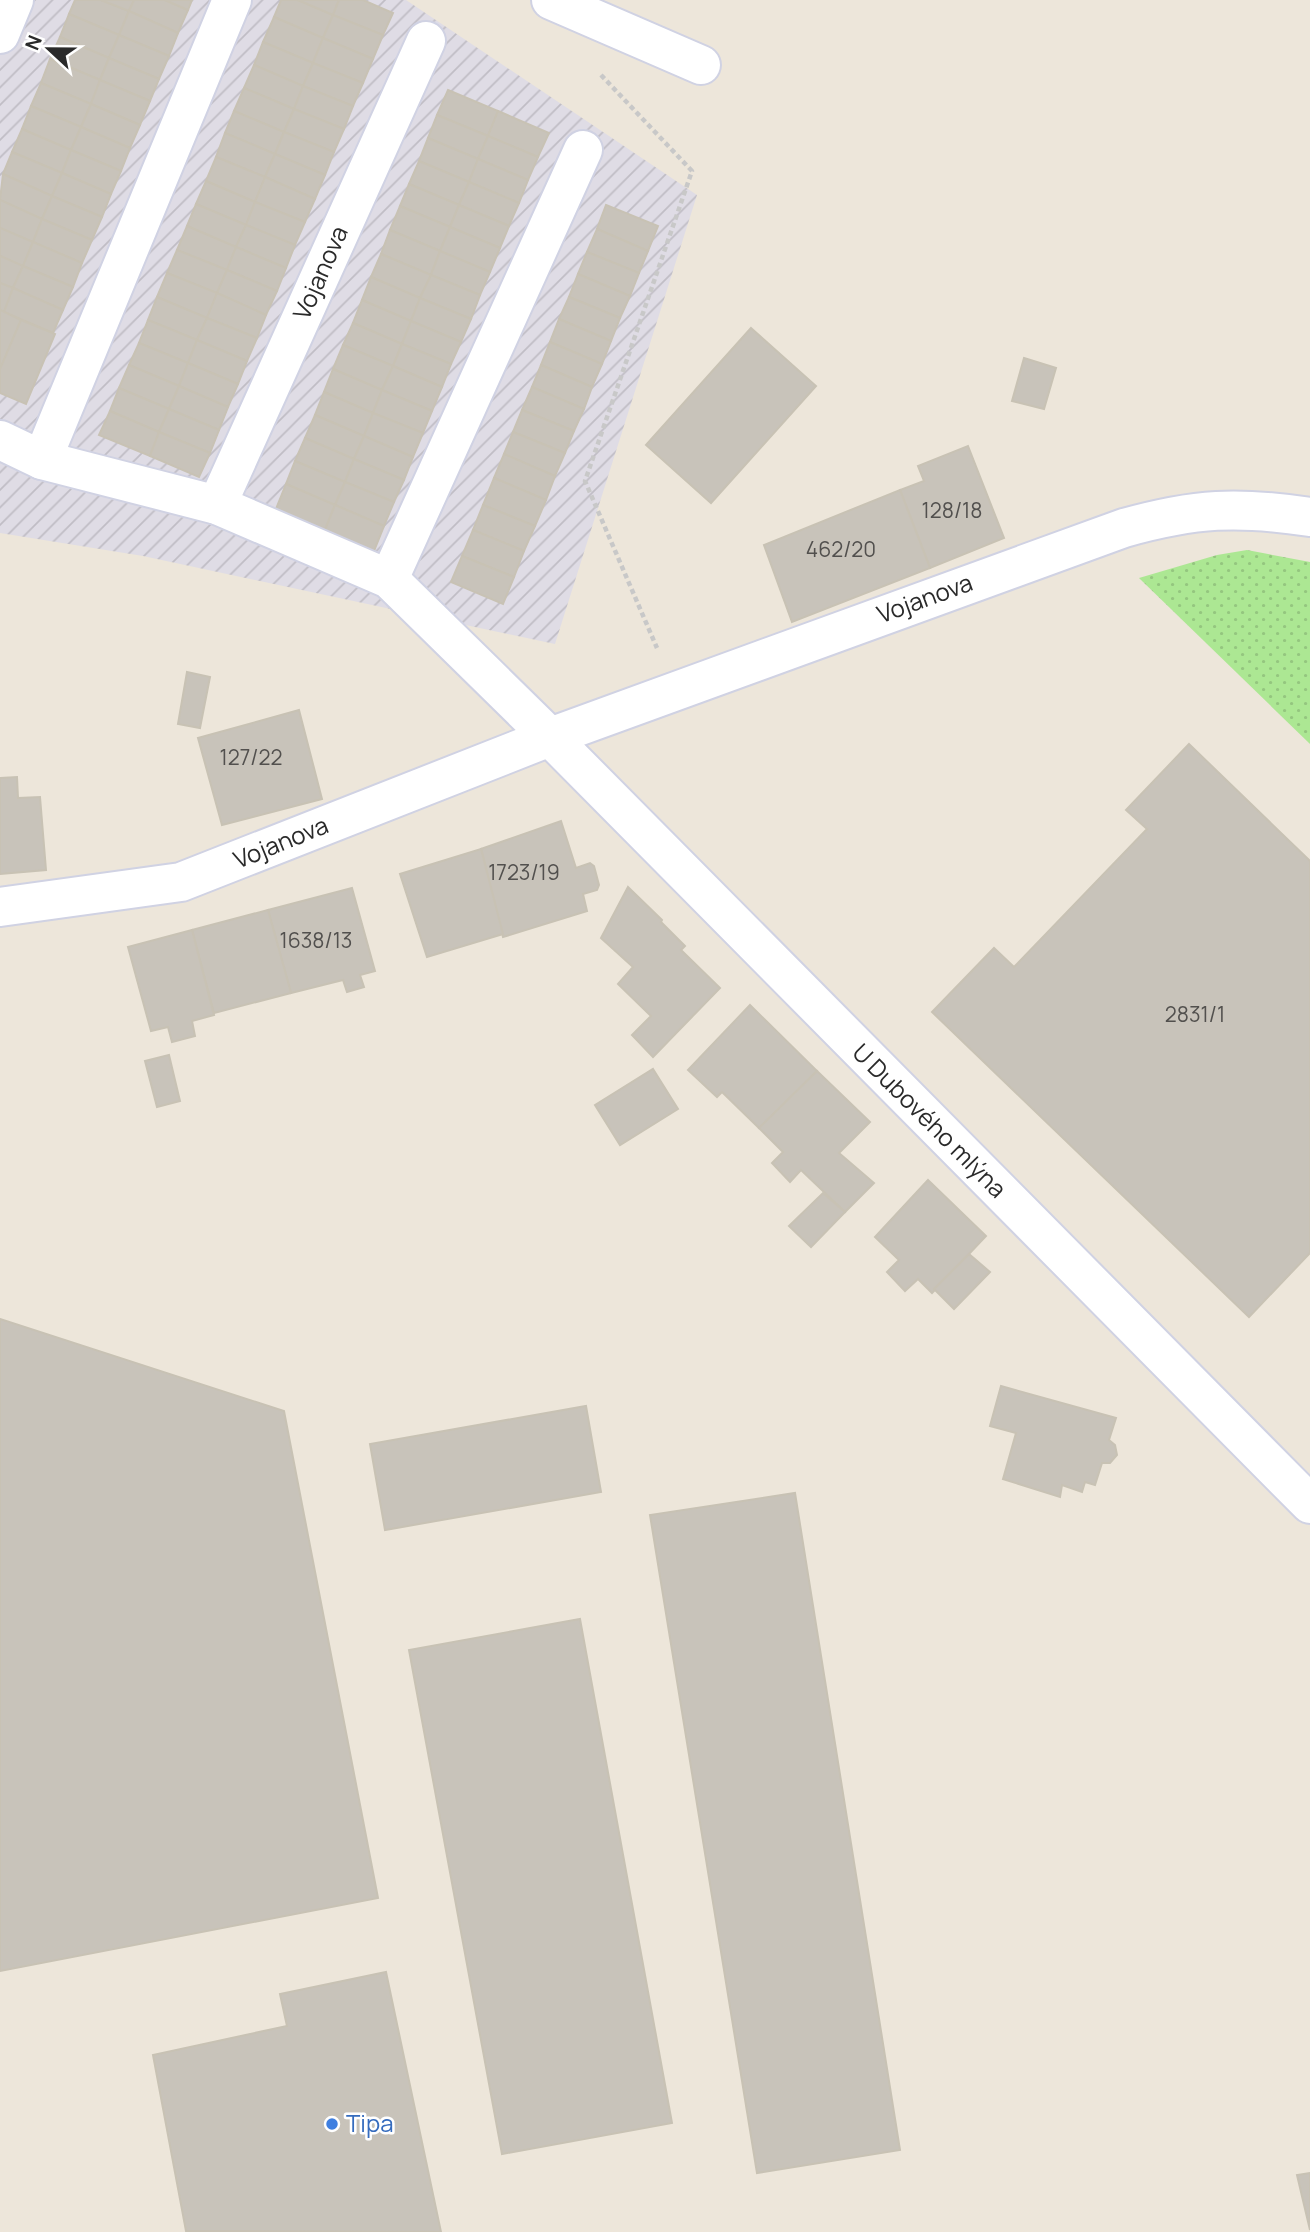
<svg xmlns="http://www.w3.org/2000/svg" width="1310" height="2232" font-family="Manrope,sans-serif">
	<defs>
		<pattern id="industrial-furrows" width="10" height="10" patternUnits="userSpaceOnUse" patternTransform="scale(1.75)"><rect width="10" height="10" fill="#dfdce5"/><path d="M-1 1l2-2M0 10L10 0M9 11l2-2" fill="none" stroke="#c0bdc5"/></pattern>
		<pattern id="grass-dots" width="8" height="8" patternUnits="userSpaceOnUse" patternTransform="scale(1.75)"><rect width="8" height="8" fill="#ace793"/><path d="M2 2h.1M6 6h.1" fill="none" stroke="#94c67f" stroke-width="1.8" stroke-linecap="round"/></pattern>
	</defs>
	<rect width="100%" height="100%" fill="#ede6da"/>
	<path fill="url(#industrial-furrows)" d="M0,0H406L697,195L555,644L143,556L0,533Z"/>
	<path fill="url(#grass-dots)" d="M1247,550L1310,562V744L1139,578L1217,555Z"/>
	<g fill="#c8c3ba" stroke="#c8c2b4" stroke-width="2">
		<path d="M75,0H101L129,11L119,35L69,14Z"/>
		<path d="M101,0H134L129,11Z"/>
		<path d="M134,0H165L188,10L178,33L129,11Z"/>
		<path d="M165,0H192L188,10Z"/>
		<path d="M281,0H298L333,15L323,38L274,17Z"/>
		<path d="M298,0H339L333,15Z"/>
		<path d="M339,0H363L393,13L383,35L333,15Z"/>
		<path d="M129,11L178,33L169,56L119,35Z"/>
		<path d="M69,14L119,35L109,58L60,37Z"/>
		<path d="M333,15L383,35L373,59L323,38Z"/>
		<path d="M274,17L323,38L313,63L263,42Z"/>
		<path d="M119,35L169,56L159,79L109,58Z"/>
		<path d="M60,37L109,58L100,80L50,59Z"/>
		<path d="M323,38L373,59L363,83L313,63Z"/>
		<path d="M263,42L313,63L303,86L254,65Z"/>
		<path d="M109,58L159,79L150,101L100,80Z"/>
		<path d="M50,59L100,80L91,104L41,83Z"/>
		<path d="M313,63L363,83L353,106L303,86Z"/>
		<path d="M254,65L303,86L294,109L244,88Z"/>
		<path d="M100,80L150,101L140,125L91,104Z"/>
		<path d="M41,83L91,104L81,127L31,106Z"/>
		<path d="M303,86L353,106L344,129L294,109Z"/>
		<path d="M244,88L294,109L284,132L234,111Z"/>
		<path d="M448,90L498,111L488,136L437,115Z"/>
		<path d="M91,104L140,125L130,148L81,127Z"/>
		<path d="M31,106L81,127L71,150L22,129Z"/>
		<path d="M294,109L344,129L334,152L284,132Z"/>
		<path d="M234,111L284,132L275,154L225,133Z"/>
		<path d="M498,111L549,133L538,157L488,136Z"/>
		<path d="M437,115L488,136L478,159L428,138Z"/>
		<path d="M81,127L130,148L121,171L71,150Z"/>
		<path d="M22,129L71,150L62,173L12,152Z"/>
		<path d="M284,132L334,152L325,175L275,154Z"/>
		<path d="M225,133L275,154L265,177L216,157Z"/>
		<path d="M488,136L538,157L528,180L478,159Z"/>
		<path d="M428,138L478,159L469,182L419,161Z"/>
		<path d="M71,150L121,171L111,194L62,173Z"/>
		<path d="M12,152L62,173L52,196L3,174Z"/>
		<path d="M275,154L325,175L315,199L265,177Z"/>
		<path d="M216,157L265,177L255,202L206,181Z"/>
		<path d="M478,159L528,180L519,203L469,182Z"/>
		<path d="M419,161L469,182L459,205L409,184Z"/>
		<path d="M62,173L111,194L102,217L52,196Z"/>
		<path d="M3,174L52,196L42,219L0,200Z"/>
		<path d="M265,177L315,199L305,222L255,202Z"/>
		<path d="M206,181L255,202L246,225L196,204Z"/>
		<path d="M469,182L519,203L509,226L459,205Z"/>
		<path d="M409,184L459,205L450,227L400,206Z"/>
		<path d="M52,196L102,217L92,240L42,219Z"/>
		<path d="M0,200L42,219L33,242L0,228Z"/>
		<path d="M255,202L305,222L295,245L246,225Z"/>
		<path d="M196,204L246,225L236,247L187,226Z"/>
		<path d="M459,205L509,226L500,248L450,227Z"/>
		<path d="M606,205L658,226L648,251L597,229Z"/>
		<path d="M400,206L450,227L440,251L390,230Z"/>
		<path d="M42,219L92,240L82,263L33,242Z"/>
		<path d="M246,225L295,245L286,268L236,247Z"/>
		<path d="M187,226L236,247L227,270L177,250Z"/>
		<path d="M450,227L500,248L490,272L440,251Z"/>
		<path d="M0,228L33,242L23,266L0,256Z"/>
		<path d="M597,229L648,251L639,273L587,252Z"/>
		<path d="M390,230L440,251L431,275L381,254Z"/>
		<path d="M33,242L82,263L73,287L23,266Z"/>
		<path d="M236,247L286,268L277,291L227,270Z"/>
		<path d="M177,250L227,270L217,293L167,273Z"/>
		<path d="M440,251L490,272L480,295L431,275Z"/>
		<path d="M587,252L639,273L630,296L578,274Z"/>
		<path d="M381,254L431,275L420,298L371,277Z"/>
		<path d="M0,256L23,266L13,288L0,283Z"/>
		<path d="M23,266L73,287L63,310L13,288Z"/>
		<path d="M227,270L277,291L266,315L217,293Z"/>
		<path d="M167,273L217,293L207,318L157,297Z"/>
		<path d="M578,274L630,296L620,318L569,297Z"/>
		<path d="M431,275L480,295L471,319L420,298Z"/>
		<path d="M371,277L420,298L411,321L362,300Z"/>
		<path d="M0,283L13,288L4,312L0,310Z"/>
		<path d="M13,288L63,310L53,333L4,312Z"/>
		<path d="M217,293L266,315L257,338L207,318Z"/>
		<path d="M157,297L207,318L197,340L148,320Z"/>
		<path d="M569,297L620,318L611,341L559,319Z"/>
		<path d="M420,298L471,319L461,342L411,321Z"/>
		<path d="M362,300L411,321L402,344L353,323Z"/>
		<path d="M0,310L21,320L0,369Z"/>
		<path d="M207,318L257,338L247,361L197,340Z"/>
		<path d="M559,319L611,341L602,364L550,342Z"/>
		<path d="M21,320L55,334L26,404L0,393V369Z"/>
		<path d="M148,320L197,340L188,363L139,343Z"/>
		<path d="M411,321L461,342L451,364L402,344Z"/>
		<path d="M353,323L402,344L393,366L343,345Z"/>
		<path d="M751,328L816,386L711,503L646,445Z"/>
		<path d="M197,340L247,361L238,384L188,363Z"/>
		<path d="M550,342L602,364L592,387L541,365Z"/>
		<path d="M139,343L188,363L179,386L129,365Z"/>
		<path d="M402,344L451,364L442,387L393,366Z"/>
		<path d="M343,345L393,366L382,390L333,369Z"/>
		<path d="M1024,358L1056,368L1044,409L1012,401Z"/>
		<path d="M188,363L238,384L228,407L179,386Z"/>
		<path d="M129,365L179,386L169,409L119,388Z"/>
		<path d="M541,365L592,387L584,409L532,387Z"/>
		<path d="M393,366L442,387L432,411L382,390Z"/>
		<path d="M333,369L382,390L373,413L324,392Z"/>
		<path d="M179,386L228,407L219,430L169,409Z"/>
		<path d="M532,387L584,409L574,431L522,410Z"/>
		<path d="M119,388L169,409L159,432L110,411Z"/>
		<path d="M382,390L432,411L423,433L373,413Z"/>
		<path d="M324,392L373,413L364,436L315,415Z"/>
		<path d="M169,409L219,430L210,453L159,432Z"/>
		<path d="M522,410L574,431L565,453L513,432Z"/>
		<path d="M110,411L159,432L150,456L99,435Z"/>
		<path d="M373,413L423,433L413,457L364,436Z"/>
		<path d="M315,415L364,436L354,459L305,438Z"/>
		<path d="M159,432L210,453L199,477L150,456Z"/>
		<path d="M513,432L565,453L555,476L504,454Z"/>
		<path d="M364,436L413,457L404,480L354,459Z"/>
		<path d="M305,438L354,459L345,482L295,461Z"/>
		<path d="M968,446L1004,538L930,568L900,490L924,481L918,466Z"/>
		<path d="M504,454L555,476L546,500L494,478Z"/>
		<path d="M354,459L404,480L394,502L345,482Z"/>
		<path d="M295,461L345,482L335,505L286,484Z"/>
		<path d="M494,478L546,500L535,526L483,505Z"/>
		<path d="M345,482L394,502L384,526L335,505Z"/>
		<path d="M286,484L335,505L325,530L276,509Z"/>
		<path d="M900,490L930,568L792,622L764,545Z"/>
		<path d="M335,505L384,526L374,551L325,530Z"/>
		<path d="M483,505L535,526L524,551L473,530Z"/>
		<path d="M473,530L524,551L514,577L462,556Z"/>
		<path d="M462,556L514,577L503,604L451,582Z"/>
		<path d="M187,672L210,677L200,728L178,724Z"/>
		<path d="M299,710L322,799L222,825L198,738Z"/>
		<path d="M1189,744L1310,861V1253L1249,1317L932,1012L994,948L1014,967L1147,829L1126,810Z"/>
		<path d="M17,777L18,798L40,797L46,870L0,874V778Z"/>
		<path d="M561,821L576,868L590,863L594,866L599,885L597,890L583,894L587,911L503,937L481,849Z"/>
		<path d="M481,849L503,934L427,957L400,874Z"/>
		<path d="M628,887L662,920L661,922L685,946L681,950L720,988L653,1057L632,1035L651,1016L618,984L633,967L601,938Z"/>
		<path d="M352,888L375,971L360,975L364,987L347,992L343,980L291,993L268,910Z"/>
		<path d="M268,910L291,993L214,1013L192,930Z"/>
		<path d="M192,930L214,1015L192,1021L195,1036L172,1042L168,1027L151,1031L128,947Z"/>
		<path d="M750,1005L817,1071L759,1128L722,1092L717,1097L688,1070Z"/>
		<path d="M169,1055L180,1101L157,1107L145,1061Z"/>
		<path d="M653,1069L678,1109L620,1145L595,1105Z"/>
		<path d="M817,1071L870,1122L839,1153L874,1183L845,1212L801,1170L790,1182L772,1163L783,1152L759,1128Z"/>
		<path d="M928,1180L986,1236L932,1293L918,1279L905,1291L887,1272L899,1260L875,1237Z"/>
		<path d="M823,1193L845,1212L811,1247L789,1226Z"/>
		<path d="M969,1254L990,1272L954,1309L934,1289Z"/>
		<path d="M0,1319L284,1411L378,1898L0,1971Z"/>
		<path d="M1001,1386L1116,1418L1109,1440L1115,1445L1117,1455L1110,1463H1102L1095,1485L1085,1482L1082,1492L1062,1485L1060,1497L1003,1479L1016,1433L990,1426Z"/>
		<path d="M586,1406L601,1492L385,1530L370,1444Z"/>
		<path d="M795,1493L900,2150L757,2173L650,1515Z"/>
		<path d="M580,1619L672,2123L502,2154L409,1650Z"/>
		<path d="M386,1972L441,2232L186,2231L153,2055L287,2026L280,1994Z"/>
		<path d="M1310,2173V2230L1297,2175Z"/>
	</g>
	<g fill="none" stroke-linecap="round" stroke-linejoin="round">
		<g stroke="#d0d2e3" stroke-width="42">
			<g id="minor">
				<path d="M551,0L701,65"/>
				<path d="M0,34L14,0"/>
				<path d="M0,440L42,460L217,505L389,579L550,737L1310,1504"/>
				<path d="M42,460L232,0"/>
				<path d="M217,505L426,41"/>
				<path d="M389,579L583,150"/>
				<path d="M0,907L181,882L550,737L1124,528C1195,508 1238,506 1310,517"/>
			</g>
		</g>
		<path stroke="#c8c8c8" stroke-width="4.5" stroke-dasharray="5 3.5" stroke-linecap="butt" d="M601,75L692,171L585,481L657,648"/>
		<use href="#minor" stroke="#fff" stroke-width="38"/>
	</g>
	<circle fill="#3f7fe0" stroke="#fff" stroke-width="2.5" cx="332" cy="2124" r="7"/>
	<g text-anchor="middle" stroke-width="5" stroke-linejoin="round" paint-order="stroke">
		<g font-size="21" fill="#52504e">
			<text x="952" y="518">128/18</text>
			<text x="841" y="557">462/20</text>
			<text x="251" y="765">127/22</text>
			<text x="524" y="880">1723/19</text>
			<text x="316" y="948">1638/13</text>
			<text x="1195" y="1022">2831/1</text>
		</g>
		<g font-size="24" fill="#2a2a2a" stroke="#fff">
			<text transform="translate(321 273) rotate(-66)" y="8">Vojanova</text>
			<text transform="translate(925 599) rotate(-20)" y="8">Vojanova</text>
			<text transform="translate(281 843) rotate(-22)" y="8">Vojanova</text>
			<text transform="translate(929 1121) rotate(45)" y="8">U Dubového mlýna</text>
		</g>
		<g font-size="24" fill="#366cbe" stroke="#fff" text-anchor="start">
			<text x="346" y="2132">Tipa</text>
		</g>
	</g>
	<g transform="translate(49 49) rotate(292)" stroke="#ffffff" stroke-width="5" paint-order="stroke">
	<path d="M0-5L12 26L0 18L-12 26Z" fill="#2a2a2a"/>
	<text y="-10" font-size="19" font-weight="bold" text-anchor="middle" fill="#2a2a2a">N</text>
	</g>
</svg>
